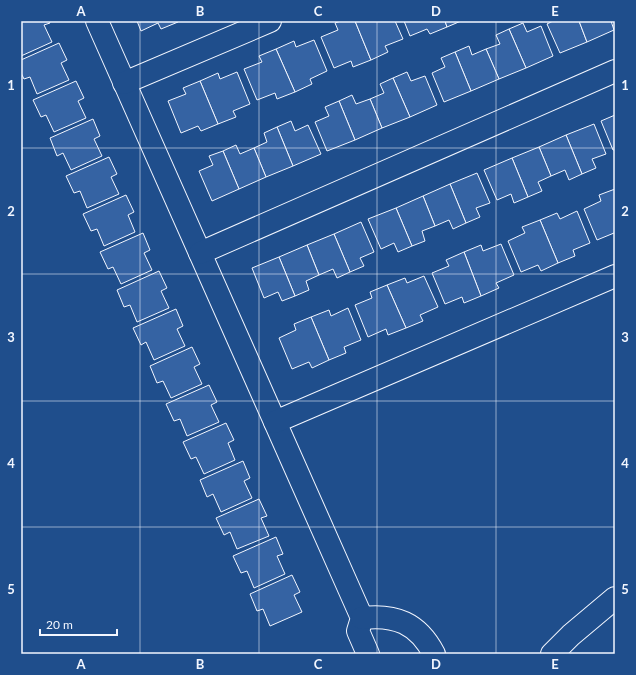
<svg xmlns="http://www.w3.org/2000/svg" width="636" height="675" font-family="Lato,sans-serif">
	<rect width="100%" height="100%" fill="#1f4e8c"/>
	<g fill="#3563a3" stroke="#f2f6ff">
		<path d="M21,21H49L50,23L44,25L52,42L21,56Z"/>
		<path d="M137,21H178V22L161,29L158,23L141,31Z"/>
		<path d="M341,21H355L371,60L353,67L351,61L334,68L321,37L338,30L335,23Z"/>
		<path d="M355,21H395L403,39L385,46L388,52L371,60Z"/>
		<path d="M404,21H445L447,27L430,34L427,29L410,36Z"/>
		<path d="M445,21H461L447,27Z"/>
		<path d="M553,21H579L587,42L560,53L547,24Z"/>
		<path d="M579,21H611L614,30L587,42Z"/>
		<path d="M523,23L527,32L541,26L553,56L526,68L509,29Z"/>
		<path d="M509,29L526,68L499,79L486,49L500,44L496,35Z"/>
		<path d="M314,40L327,71L310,79L312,84L295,92L276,49L294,41L296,47Z"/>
		<path d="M59,43L67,60L61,63L69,80L37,94L30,77L24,79L21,73V60Z"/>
		<path d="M469,46L472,55L486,49L499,79L471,91L455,52Z"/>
		<path d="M276,49L295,92L277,99L275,93L257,100L244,69L262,62L259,56Z"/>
		<path d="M455,52L471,91L444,102L432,73L445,67L441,58Z"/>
		<path d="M237,72L250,104L233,111L236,117L218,124L200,81L218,73L220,79Z"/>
		<path d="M407,72L411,81L425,76L437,105L410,117L393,78Z"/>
		<path d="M393,78L410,117L382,128L370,99L384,93L380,84Z"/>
		<path d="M76,81L84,98L78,101L86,118L54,132L46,115L41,117L33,100Z"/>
		<path d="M200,81L218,124L201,131L198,126L181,133L168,101L186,94L183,88Z"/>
		<path d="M352,95L356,104L370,99L382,128L355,140L339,101Z"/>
		<path d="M339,101L355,140L327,151L315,122L329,116L325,107Z"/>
		<path d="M615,115V150H613L601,121Z"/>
		<path d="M93,119L100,136L94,139L102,156L71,170L63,153L57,156L50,138Z"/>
		<path d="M291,121L295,131L308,125L321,154L293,166L277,127Z"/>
		<path d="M594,124L606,154L592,159L596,168L582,174L566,135Z"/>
		<path d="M277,127L293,166L266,177L254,148L267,142L264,133Z"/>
		<path d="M566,135L582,174L569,180L565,170L551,176L539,147Z"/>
		<path d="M236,145L240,154L254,148L266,177L239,189L223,151Z"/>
		<path d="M539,147L551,176L538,182L542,191L528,197L512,158Z"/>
		<path d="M223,151L239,189L212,201L199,171L213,165L209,156Z"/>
		<path d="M109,157L117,174L111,177L119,194L87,208L80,191L74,193L66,176Z"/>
		<path d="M512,158L528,197L514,203L511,194L497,200L484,170Z"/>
		<path d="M477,173L490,203L476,208L480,217L466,223L450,184Z"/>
		<path d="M450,184L466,223L453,229L449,220L435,226L423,196Z"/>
		<path d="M615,189V234L614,233L597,240L584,209L601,201L599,195Z"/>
		<path d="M126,195L134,212L128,215L135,232L104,246L97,229L91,231L83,214Z"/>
		<path d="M423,196L435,226L422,231L425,241L412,246L396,208Z"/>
		<path d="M396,208L412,246L398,252L394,243L381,249L368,219Z"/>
		<path d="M577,211L590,243L573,250L575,256L558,263L540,220L557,213L560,219Z"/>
		<path d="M540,220L558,263L541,271L538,265L521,272L508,241L525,233L522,227Z"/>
		<path d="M361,222L374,252L360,258L364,266L350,272L334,234Z"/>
		<path d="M143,233L150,250L144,253L152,270L121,284L113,267L108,269L100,252Z"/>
		<path d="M334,234L350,272L337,278L333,269L319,275L307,245Z"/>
		<path d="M501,244L514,275L496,283L499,288L481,296L464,252L481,245L483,251Z"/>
		<path d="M307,245L319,275L306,281L309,290L295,296L279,257Z"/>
		<path d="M464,252L481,296L464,303L462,297L445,304L432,273L449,266L446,260Z"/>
		<path d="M279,257L295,296L282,301L278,292L264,298L252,268Z"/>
		<path d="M159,271L167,288L161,291L169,308L137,322L130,305L124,307L117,290Z"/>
		<path d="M424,276L438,307L420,315L423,321L406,328L387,285L405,278L407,283Z"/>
		<path d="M387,285L406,328L388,335L386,329L368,337L355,305L372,298L370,292Z"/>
		<path d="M348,308L361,340L344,347L346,353L329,360L311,317L329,310L331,316Z"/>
		<path d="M176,309L183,326L177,329L185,346L154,360L146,342L141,345L133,328Z"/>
		<path d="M311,317L329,360L312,368L309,362L292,369L279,338L296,330L294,324Z"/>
		<path d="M192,347L200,364L194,367L202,384L171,398L163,381L157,383L150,366Z"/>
		<path d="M209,385L217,402L211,405L219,422L187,436L180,419L174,421L166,404Z"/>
		<path d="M226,423L234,440L228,443L235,460L204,474L196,457L191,459L183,442Z"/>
		<path d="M243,461L250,478L244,481L252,498L221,512L213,494L207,497L200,480Z"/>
		<path d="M259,499L267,516L261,518L269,536L237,549L230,532L224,535L216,518Z"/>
		<path d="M276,537L283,554L277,556L285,574L254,588L247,571L241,573L233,556Z"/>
		<path d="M292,575L300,592L294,595L302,612L270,626L263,609L257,611L250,594Z"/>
	</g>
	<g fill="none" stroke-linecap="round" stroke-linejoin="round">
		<g stroke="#f2f6ff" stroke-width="24">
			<g id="street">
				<path d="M97,21L362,618L358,631L368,654"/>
				<path d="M124,83L270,21"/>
				<path d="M200,253L615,71"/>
				<path d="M275,422L615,276"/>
				<path d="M362,618C395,614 418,623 434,654"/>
				<path d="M552,654L571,635L615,598"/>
			</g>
		</g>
		<use href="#street" stroke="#1f4e8c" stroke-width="22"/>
	</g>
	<path fill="none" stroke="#f2f6ff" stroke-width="1" stroke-opacity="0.55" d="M140,21V654M259,21V654M377,21V654M496,21V654M21,148H615M21,274H615M21,401H615M21,527H615"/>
	<rect width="636" height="675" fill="none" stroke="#1f4e8c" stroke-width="44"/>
	<path d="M40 629v6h77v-6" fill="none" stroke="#f2f6ff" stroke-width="2"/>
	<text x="46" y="629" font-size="12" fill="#f2f6ff" stroke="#1f4e8c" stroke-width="3" paint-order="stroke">20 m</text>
	<rect x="22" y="22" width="592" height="631" fill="none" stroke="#f2f6ff" stroke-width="1.5"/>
	<g font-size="13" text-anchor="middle" font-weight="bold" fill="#f2f6ff">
		<text x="81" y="16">A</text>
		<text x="200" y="16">B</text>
		<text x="318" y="16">C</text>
		<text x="436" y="16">D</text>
		<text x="555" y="16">E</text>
		<text x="11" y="90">1</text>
		<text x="625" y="90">1</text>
		<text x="11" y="216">2</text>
		<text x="625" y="216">2</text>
		<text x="11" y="342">3</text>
		<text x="625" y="342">3</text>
		<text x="11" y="468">4</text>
		<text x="625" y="468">4</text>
		<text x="11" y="594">5</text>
		<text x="625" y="594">5</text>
		<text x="81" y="669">A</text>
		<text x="200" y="669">B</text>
		<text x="318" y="669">C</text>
		<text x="436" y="669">D</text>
		<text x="555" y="669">E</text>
	</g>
</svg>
